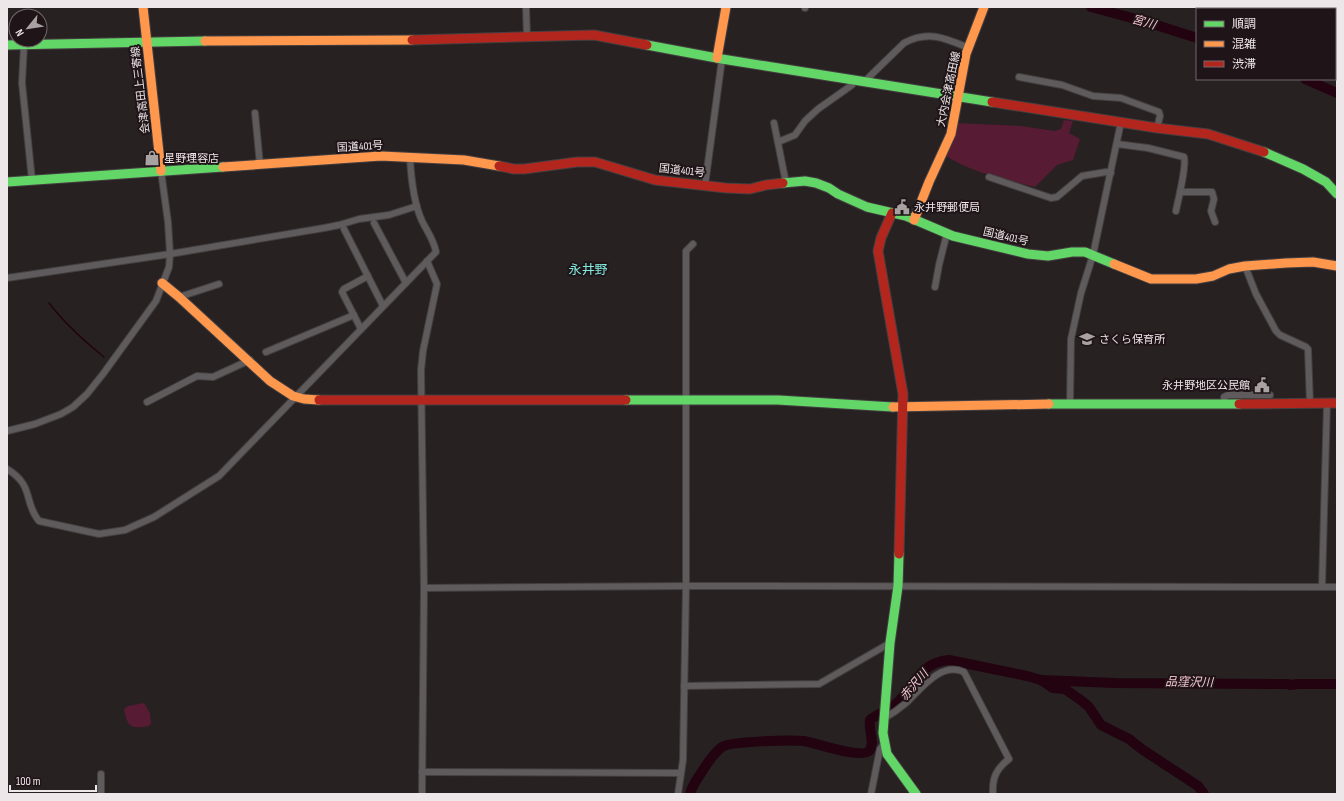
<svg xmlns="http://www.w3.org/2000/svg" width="1344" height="801" font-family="'Sofia Sans Condensed','Noto Sans JP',sans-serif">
	<rect width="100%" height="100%" fill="#272122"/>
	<g fill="#571b33">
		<path d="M1064,120L1073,121L1069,133L1080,139L1073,160L1057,165L1035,187C1005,179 972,173 946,156L954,123L1021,126L1054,131L1061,129Z"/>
		<path d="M144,703L150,713L151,723L149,726C132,729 127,728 124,709L128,706Z"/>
	</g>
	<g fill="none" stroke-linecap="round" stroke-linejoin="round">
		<path stroke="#22030f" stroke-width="1.5" d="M49,303C65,324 83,340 104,357"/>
		<g stroke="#22030f" stroke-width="10">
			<path d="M1091,7L1147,22L1197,38"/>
			<path d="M1305,79L1337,93"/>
			<path d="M1041,680L1114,683L1288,684L1290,685L1297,684H1337"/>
			<path d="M690,794C692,785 698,778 703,770C708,762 714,753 722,747C731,741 792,740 804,741C816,743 863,760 870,750C875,741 868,729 870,720C878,713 890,711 897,703C915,686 920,662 949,660L1027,676L1041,680L1053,688L1065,689L1082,701L1089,707L1101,725L1129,739L1143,750L1198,786L1204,794"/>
		</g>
		<g stroke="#443f40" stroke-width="8">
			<g id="street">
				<path d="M526,7L527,37"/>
				<path d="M1223,7L1228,9"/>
				<path d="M805,8V7"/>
				<path d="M24,45L22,83L32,180"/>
				<path d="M1335,49L1337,50"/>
				<path d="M1019,77L1062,85L1093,96L1121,98L1159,112L1160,116L1157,128"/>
				<path d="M865,81L904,43C928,30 945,38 969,48"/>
				<path d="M255,113L260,165"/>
				<path d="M774,123L786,183"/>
				<path d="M778,142L795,135L805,121L818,109L852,85L848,79"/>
				<path d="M1117,144L1148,148L1184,157C1187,166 1178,200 1176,211"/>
				<path d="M989,177L1051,198L1057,197L1082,176L1106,172L1111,173"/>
				<path d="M705,185L722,59"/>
				<path d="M1180,192H1212L1214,199L1211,211L1215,222"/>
				<path d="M374,223L406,283"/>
				<path d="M344,229L383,306"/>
				<path d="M1245,266L1256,294L1276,331L1280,335L1306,347L1308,349L1310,404"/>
				<path d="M7,278L170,254L324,228L339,225L359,219L389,215L417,206"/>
				<path d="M935,287L939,265L947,233"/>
				<path d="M179,297L219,284"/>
				<path d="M361,329L342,292L344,289L368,276"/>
				<path d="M266,352L354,315"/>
				<path d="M147,402L197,376L213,377L250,360"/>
				<path d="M1070,403L1071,339L1081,293L1093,255L1121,122"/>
				<path d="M1225,404L1224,397L1228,395H1270"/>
				<path d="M7,431L35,424L61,414L73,407L87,394L103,374L156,301L169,267L170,254L168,222L161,171"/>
				<path d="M7,469C35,486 23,502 39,521L99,534L125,530L154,517L219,476L436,252C434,240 427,231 422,221C413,201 411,178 410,157"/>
				<path d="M1322,587L1327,403"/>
				<path d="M424,588L686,586L1337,587"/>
				<path d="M684,686L819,684L890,643"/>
				<path d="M883,719C892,714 899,709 906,703C921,689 941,661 964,672L1009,759C996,769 992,778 993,794"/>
				<path d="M422,772L681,773"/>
				<path d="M101,794V774"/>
				<path d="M422,794L424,588L421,370L423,351L437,284L427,261"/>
				<path d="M678,794L683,760L686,586V251L693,244"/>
				<path d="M871,794L880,749L884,744"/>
			</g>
		</g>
		<g stroke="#443f40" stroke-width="11">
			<g id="fast">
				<path d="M7,45L205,41"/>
				<path d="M647,45L722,59L992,102"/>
				<path d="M1264,152L1303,169L1326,182L1337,194"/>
				<path d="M7,182L223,167"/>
				<path d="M783,183L805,181L816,183L829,188L838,194L867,207L906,216L953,236L1028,254L1048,256L1072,252H1085L1114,264"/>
				<path d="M626,400H778L893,407"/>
				<path d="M1049,404H1239"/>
				<path d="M899,554L898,586L890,643L883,733L887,754L916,794"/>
			</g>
		</g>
		<g stroke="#443f40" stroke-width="11">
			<g id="slow">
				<path d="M143,7L161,171"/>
				<path d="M205,41L412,40"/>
				<path d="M717,58L726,7"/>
				<path d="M223,167L381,156L464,160L499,166"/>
				<path d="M914,220L929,182L951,134L966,54L984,7"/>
				<path d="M1114,264L1151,279H1196L1213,276L1229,269L1245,266L1286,263L1313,262L1337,266"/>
				<path d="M162,283L179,297L270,381L293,396L304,399L319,400"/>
				<path d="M893,407L1049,404"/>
			</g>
		</g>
		<g stroke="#443f40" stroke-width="11">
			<g id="jam">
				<path d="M412,40L594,35L647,45"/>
				<path d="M992,102L1157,128L1208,134L1264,152"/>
				<path d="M499,166L514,169H524L577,162H595L655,180L726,188L750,189L766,185L783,183"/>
				<path d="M892,213L881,238L878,251L903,394L899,554"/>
				<path d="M319,400H626"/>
				<path d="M1239,404L1337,403"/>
			</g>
		</g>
		<use href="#street" stroke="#5f5b5c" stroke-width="6"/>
		<use href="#fast" stroke="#63d668" stroke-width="9"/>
		<use href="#slow" stroke="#ff974d" stroke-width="9"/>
		<use href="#jam" stroke="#b3261e" stroke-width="9"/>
	</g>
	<defs>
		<g id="shop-bare" transform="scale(1.2)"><path d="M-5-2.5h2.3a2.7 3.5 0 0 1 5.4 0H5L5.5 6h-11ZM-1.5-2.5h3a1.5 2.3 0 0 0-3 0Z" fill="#a8a2a3" stroke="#1f1518" stroke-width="2.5" paint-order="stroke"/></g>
		<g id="civic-bare" transform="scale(1.2)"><path d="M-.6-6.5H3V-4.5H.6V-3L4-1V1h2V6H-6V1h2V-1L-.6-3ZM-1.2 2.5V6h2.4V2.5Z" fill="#a8a2a3" stroke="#1f1518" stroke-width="2.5" paint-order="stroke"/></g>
		<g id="school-bare" transform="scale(1.2)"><path d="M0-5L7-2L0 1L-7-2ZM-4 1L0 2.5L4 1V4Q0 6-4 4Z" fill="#a8a2a3" stroke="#1f1518" stroke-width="2.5" paint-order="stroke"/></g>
	</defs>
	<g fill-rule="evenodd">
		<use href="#shop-bare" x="152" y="158"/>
		<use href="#civic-bare" x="902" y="207"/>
		<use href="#school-bare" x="1087" y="339"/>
		<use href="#civic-bare" x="1262" y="385"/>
	</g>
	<g text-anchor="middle" stroke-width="4" stroke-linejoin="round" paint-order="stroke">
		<g font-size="11" fill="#eee7e9" stroke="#1f1518">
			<text transform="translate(948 89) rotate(-78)" y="4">大内会津高田線</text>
			<text transform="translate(140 90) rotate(-97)" y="4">会津高田上三寄線</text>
			<text transform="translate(360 146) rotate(-3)" y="4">国道401号</text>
			<text transform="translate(682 170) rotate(6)" y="4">国道401号</text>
			<text transform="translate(1006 236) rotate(13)" y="4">国道401号</text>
		</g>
		<g font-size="11" fill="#eee7e9" stroke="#1f1518" text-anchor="start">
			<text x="164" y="162">星野理容店</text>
			<text x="914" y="211">永井野郵便局</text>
			<text x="1099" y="343">さくら保育所</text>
			<text x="1250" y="389" text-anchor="end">永井野地区公民館</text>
		</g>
		<g font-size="12" font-style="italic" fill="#f3c4d1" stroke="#1f1518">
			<text transform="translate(1144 22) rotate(16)" y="4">宮川</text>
			<text transform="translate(1189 682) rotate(1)" y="4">品窪沢川</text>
			<text transform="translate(914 685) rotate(-49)" y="4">赤沢川</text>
		</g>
		<g font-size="13" fill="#81eade" stroke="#1f1518">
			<text x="588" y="274">永井野</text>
		</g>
	</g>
	<rect width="1344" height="801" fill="none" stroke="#eee7e9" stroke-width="16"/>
	<rect x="1196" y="8" width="140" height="72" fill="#1f1518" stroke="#72696c"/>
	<rect x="1204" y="21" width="20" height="6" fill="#63d668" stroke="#72696c"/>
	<text x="1232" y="28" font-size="12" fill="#eee7e9">順調</text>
	<rect x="1204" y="41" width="20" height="6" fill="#ff974d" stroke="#72696c"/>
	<text x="1232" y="48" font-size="12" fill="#eee7e9">混雑</text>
	<rect x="1204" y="61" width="20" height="6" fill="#b3261e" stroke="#72696c"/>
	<text x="1232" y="68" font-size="12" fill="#eee7e9">渋滞</text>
	<g transform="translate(28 28) rotate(240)"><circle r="19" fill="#1f1518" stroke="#72696c"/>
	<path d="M0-3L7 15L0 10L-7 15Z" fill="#a8a2a3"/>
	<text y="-6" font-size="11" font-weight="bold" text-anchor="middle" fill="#eee7e9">N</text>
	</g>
	<path d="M10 785v6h86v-6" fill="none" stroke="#eee7e9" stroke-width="2"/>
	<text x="16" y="785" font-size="12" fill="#eee7e9" stroke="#1f1518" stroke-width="3" paint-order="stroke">100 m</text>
</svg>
